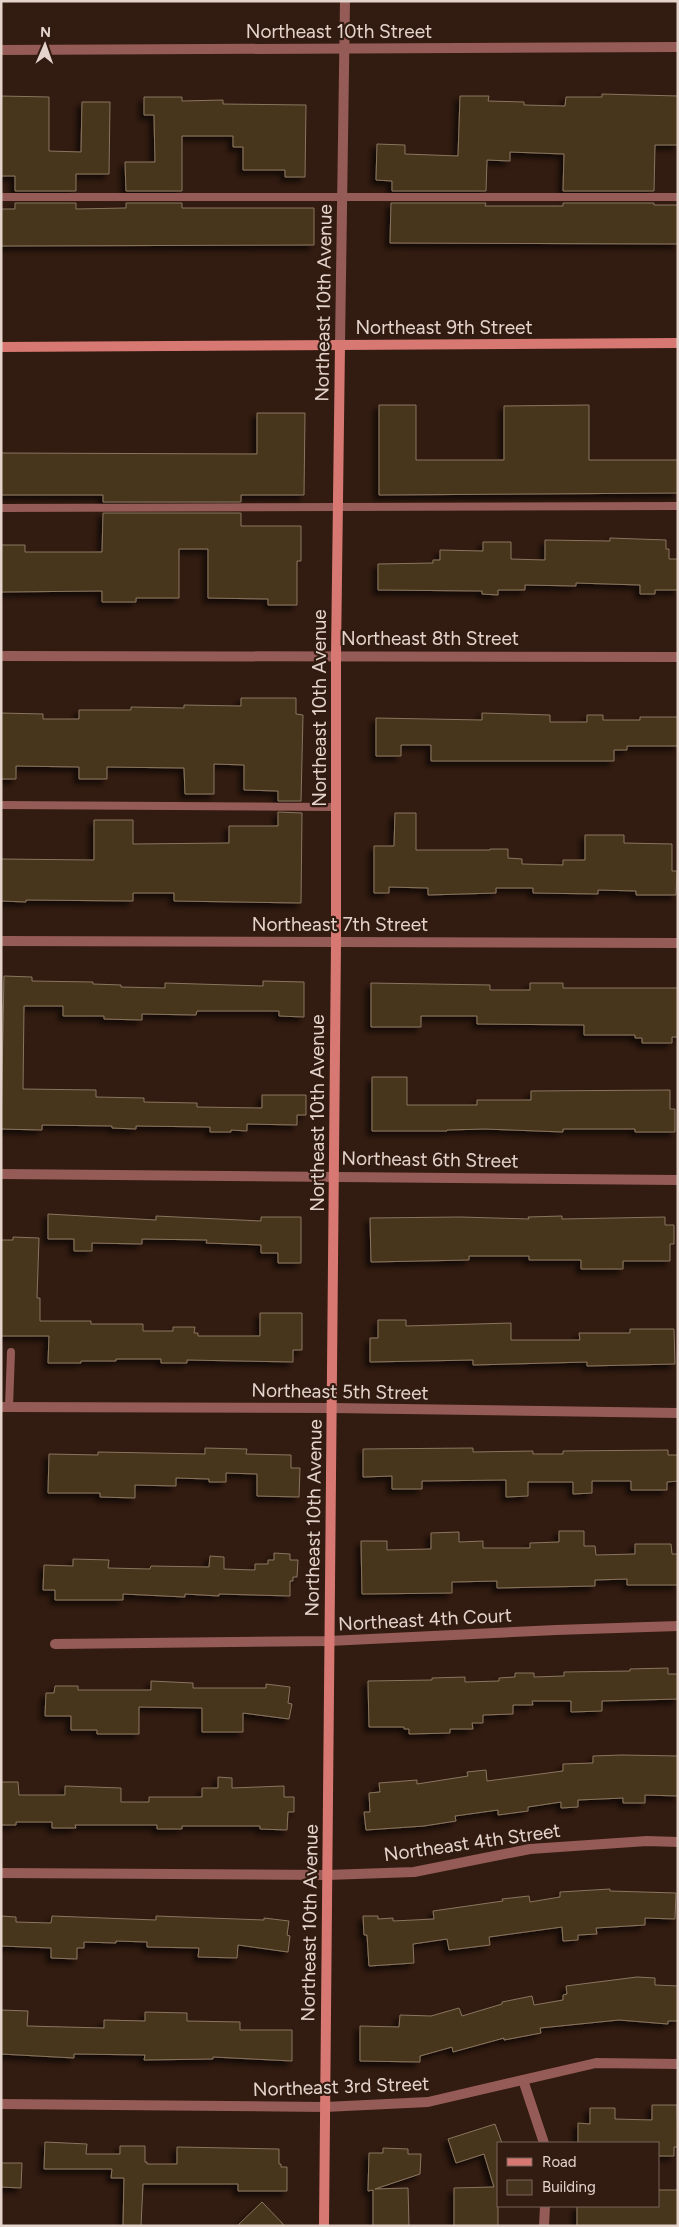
<svg xmlns="http://www.w3.org/2000/svg" width="679" height="2227" font-family="Figtree,sans-serif">
	<defs>
		<filter id="shadow"><feDropShadow dx="-4.5" dy="4.5" stdDeviation="2.5" flood-color="#0009"/></filter>
	</defs>
	<rect width="100%" height="100%" fill="#321b10"/>
	<g fill="#46341f" stroke="#8a755e" filter="url(#shadow)">
		<path d="M602,94L678,96V145H655L654,191H563L564,154L510,152V161L487,160L486,191H392V181L376,180L377,144L405,145V154L458,156L460,96H489L488,101L524,102V105L565,106L566,97H602Z"/>
		<path d="M1,96L49,97V151L81,152L82,102H110L109,174H76V191H15V176H1Z"/>
		<path d="M144,97H182V101L223,100V104L306,105L305,177H285V170H243V147H233V136H182V191H126L125,162H155L154,115H144Z"/>
		<path d="M15,203H76V209L126,208V203H182V208H314V245L1,246V209H15Z"/>
		<path d="M391,203H486L485,206H563V203H654V205H678V244L390,243Z"/>
		<path d="M379,405H416V460H504V406L589,405V460H678V493L379,495Z"/>
		<path d="M257,413H305L304,495H241V502H103V495H1V453L257,454Z"/>
		<path d="M103,513H241V526H301V561H297V605H268V599L208,598V549H179V598H136V602H102V591L1,592V545H25V552H102Z"/>
		<path d="M610,538L666,540V549H669V559H678V590H655V594H640V585L576,583V586L525,585V590H498V595L482,594V591L378,590V564L433,563V560H440V550L483,551V542H511V559L545,560V540L610,541Z"/>
		<path d="M241,698H296V714L303,715L301,801H278V791L244,790V765L214,764V794H185L184,768L107,767V779H79V767L16,766V779H1V713L43,714V719H79V710H131V707L184,708V705L241,706Z"/>
		<path d="M482,713L550,715V722H587V715H603V720H640V717H678V746H627V750H614V761H431V745H401V756H376V718L482,720Z"/>
		<path d="M278,812L302,813L301,903L174,901V893H133V901L26,900V902L1,901V859L94,860V820H133V844L229,843V826H278Z"/>
		<path d="M395,813H416V850H490V849H508V858L522,859V864L563,865V860H585V835H624V843L672,844V871H677L676,895H636V891L598,890V894L533,893V888H496V893L428,895V888L389,887V893H374V846H394Z"/>
		<path d="M4,976L32,977V981L93,982V984L121,985V987L165,988V983L263,986V981L304,982V1017L279,1016V1011H197L196,1015L142,1014V1020L104,1019V1016H63V1006H24L23,1089L96,1090V1097L144,1098V1102L197,1103V1107L262,1108V1095H306V1115H297V1125L247,1124V1131L231,1130V1132H210V1127L136,1126V1129L112,1128V1126L42,1125V1130L1,1129Z"/>
		<path d="M371,983L490,985V990H530V983H563V988H678V1037H672V1043H642V1038H635V1035H584V1025L477,1024V1016H421V1027H371Z"/>
		<path d="M372,1077H407V1105H477V1100H531V1091L670,1090V1109H675V1132H635V1129H563V1132L485,1129L447,1130V1131H372Z"/>
		<path d="M48,1214L156,1220V1216L261,1221V1217H301V1263H278V1253H261V1245L206,1243L207,1240L142,1239V1244L92,1243V1251H74V1239H48Z"/>
		<path d="M562,1216V1219L665,1217V1225H674V1244H670V1261H623V1269H581V1260H529V1256H469V1260L371,1262L370,1218L460,1217L529,1219L528,1217Z"/>
		<path d="M13,1237L39,1238L37,1298H40V1321H91V1324H143V1331H173V1327H195L194,1333H198V1336H260V1313H302V1350H293V1362L187,1360V1363H161V1359H116V1361H81V1363H48L49,1336H1V1240H13Z"/>
		<path d="M378,1320H406V1326L511,1323V1340H580L579,1333H630V1329H674L675,1364L587,1366V1362L473,1365V1360L370,1362V1338H378Z"/>
		<path d="M205,1448L247,1449L246,1454L291,1455V1468H300L299,1497L257,1496V1474L226,1473V1482H209V1479L176,1478V1486L135,1485V1498L100,1497V1493H48L49,1454L98,1455V1452L205,1454Z"/>
		<path d="M473,1448V1452L533,1451V1454H563V1451L668,1450V1455H678V1481L667,1482V1490H631V1481H592V1493L573,1494V1482H528V1496L506,1497V1480L422,1481V1489H392V1476L363,1477V1449Z"/>
		<path d="M559,1531H584V1546H595L596,1555L635,1554V1544H671L672,1554H678V1585H627V1579L595,1580V1586L497,1588V1581L452,1582V1593L362,1594L361,1541H387V1550L431,1549V1533L459,1532V1542L483,1541V1548H530V1543L559,1542Z"/>
		<path d="M274,1553L290,1554V1560H298L297,1577H293V1581H290V1596L219,1594V1596L185,1594V1597L123,1594V1600H55V1590H43L44,1565L73,1566V1559L109,1560L108,1568L150,1569L151,1566L209,1567L210,1556L224,1557V1569L255,1570V1564H268V1560H274Z"/>
		<path d="M668,1668V1674H678V1699L602,1701V1711L571,1712V1701H532L533,1705H513V1714L483,1715V1723H472L473,1729H450V1733L409,1734V1729H404V1727H369L368,1681L432,1680V1678L465,1677V1682L499,1681V1678L515,1677V1673H534V1677L564,1676V1672L630,1671V1669Z"/>
		<path d="M151,1681L193,1683V1688H266V1684L290,1687L288,1703L292,1704L289,1719L243,1713V1732H202V1708L139,1707V1734H97V1730H71V1716H45L46,1693H54L55,1686H78V1690H151Z"/>
		<path d="M622,1755L678,1756V1796L645,1795V1803H623V1798L578,1800V1807L561,1808V1802L528,1807V1811L498,1815V1810L455,1816L456,1821L424,1826L366,1830L364,1812H370L369,1793L380,1792L379,1783L417,1780V1784L468,1776L467,1772L486,1770L487,1781L563,1771V1764L593,1763V1756Z"/>
		<path d="M218,1777L232,1778V1788L284,1786V1797H294V1812H288L287,1830L260,1829V1826H182V1829H157V1825H75L76,1828H52V1822H16V1825H1V1782H18L19,1795H65V1786L121,1788V1802H149V1797H202V1788H218Z"/>
		<path d="M610,1889V1891L676,1893L675,1919L645,1918V1925L596,1928L597,1934L578,1935V1940L563,1941L562,1927L489,1937L490,1945L449,1950L447,1939L413,1944L414,1963L369,1966L367,1935H364L363,1916H378V1919L393,1918V1921L434,1919L433,1911L503,1901L502,1899L529,1896L530,1902L560,1897V1892Z"/>
		<path d="M1,1916L16,1917V1922L51,1923L52,1916L156,1920V1916L264,1920V1918L289,1921L287,1935L290,1936L288,1952L238,1945L237,1958L198,1957L199,1948L147,1947V1942L116,1941V1943L84,1942V1948H77V1959L51,1958V1948L1,1946Z"/>
		<path d="M637,1977L655,1978V1985L678,1986V2021H668V2024L619,2020L540,2028L541,2033L504,2040V2038L453,2052L452,2047L420,2056V2062L360,2061V2026L399,2027L400,2015L431,2016L459,2008L462,2016L502,2004V2002L532,1996L534,2005L563,2000V1995L567,1994L566,1986Z"/>
		<path d="M1,2010L28,2011L27,2026L104,2028V2020L145,2021V2012L187,2013V2021L240,2022V2030H292V2061L213,2057V2059L144,2060L145,2055L74,2054V2058L1,2054Z"/>
		<path d="M652,2105H677L678,2147H674V2156H658V2143H578V2123L590,2124V2108H615V2119L652,2120Z"/>
		<path d="M495,2124L502,2143H498V2226H454V2188L494,2187L484,2154L456,2163L448,2139Z"/>
		<path d="M45,2142L87,2144L86,2154H120V2146H145V2162H147V2164H177V2147L279,2149V2164H281V2167H287V2191H238V2184H143L141,2226H123L124,2178H111L112,2169H44Z"/>
		<path d="M383,2148L408,2149V2154H421L420,2174L375,2189L408,2188L409,2226H373V2190L368,2191L369,2153H383Z"/>
		<path d="M1,2163H22L21,2188L1,2187Z"/>
		<path d="M658,2190H678V2226H577V2206H658Z"/>
		<path d="M262,2202L285,2226H237Z"/>
	</g>
	<g fill="none" stroke-linecap="round" stroke-linejoin="round">
		<g stroke="#955b56" stroke-width="8">
			<path d="M1,197H678"/>
			<path d="M1,508L678,506"/>
			<path d="M1,805L336,807"/>
			<path d="M9,1407L11,1352"/>
		</g>
		<g stroke="#955b56" stroke-width="10">
			<path d="M1,50L678,47"/>
			<path d="M340,345L345,1"/>
			<path d="M1,656L678,657"/>
			<path d="M1,941L678,943"/>
			<path d="M1,1174L678,1180"/>
			<path d="M1,1407L332,1408L678,1413"/>
			<path d="M55,1644L329,1641L556,1630L678,1626"/>
			<path d="M1,1873L327,1875L414,1872L530,1849L647,1841L678,1842"/>
			<path d="M523,2080L544,2143"/>
			<path d="M1,2104L325,2107L428,2102L596,2063L678,2064"/>
			<path d="M544,2226L545,2206"/>
		</g>
		<g stroke="#d77972" stroke-width="10">
			<path d="M1,347L678,343"/>
			<path d="M324,2226L336,942V655L340,345"/>
		</g>
	</g>
	<g text-anchor="middle" stroke-width="4.5" stroke-linejoin="round" paint-order="stroke">
		<g font-size="19" fill="#e4d4cc" stroke="#321b10">
			<text x="339" y="38">Northeast 10th Street</text>
			<text transform="translate(323 303) rotate(-89)" y="7">Northeast 10th Avenue</text>
			<text x="444" y="334">Northeast 9th Street</text>
			<text x="430" y="645">Northeast 8th Street</text>
			<text transform="translate(319 708) rotate(-90)" y="7">Northeast 10th Avenue</text>
			<text x="340" y="931">Northeast 7th Street</text>
			<text transform="translate(317 1113) rotate(-90)" y="7">Northeast 10th Avenue</text>
			<text transform="translate(430 1159) rotate(1)" y="7">Northeast 6th Street</text>
			<text transform="translate(340 1391) rotate(1)" y="7">Northeast 5th Street</text>
			<text transform="translate(313 1518) rotate(-89)" y="7">Northeast 10th Avenue</text>
			<text transform="translate(425 1619) rotate(-3)" y="7">Northeast 4th Court</text>
			<text transform="translate(472 1842) rotate(-8)" y="7">Northeast 4th Street</text>
			<text transform="translate(309 1923) rotate(-89)" y="7">Northeast 10th Avenue</text>
			<text transform="translate(341 2086) rotate(-2)" y="7">Northeast 3rd Street</text>
		</g>
	</g>
	<rect width="679" height="2227" fill="none" stroke="#e4d4cc" stroke-width="5"/>
	<rect x="497" y="2142" width="162" height="65" fill="#321b10" stroke="#79655b"/>
	<rect x="507" y="2158" width="25" height="8" fill="#d77972" stroke="#79655b"/>
	<text x="542" y="2167" font-size="15" fill="#e4d4cc">Road</text>
	<rect x="507" y="2180" width="25" height="15" fill="#46341f" stroke="#79655b"/>
	<text x="542" y="2192" font-size="15" fill="#e4d4cc">Building</text>
	<g transform="translate(45 45) rotate(2)" stroke="#321b10" stroke-width="4" paint-order="stroke">
	<path d="M0-4L9 19L0 12L-9 19Z" fill="#e4d4cc"/>
	<text y="-8" font-size="14" font-weight="bold" text-anchor="middle" fill="#e4d4cc">N</text>
	</g>
</svg>
